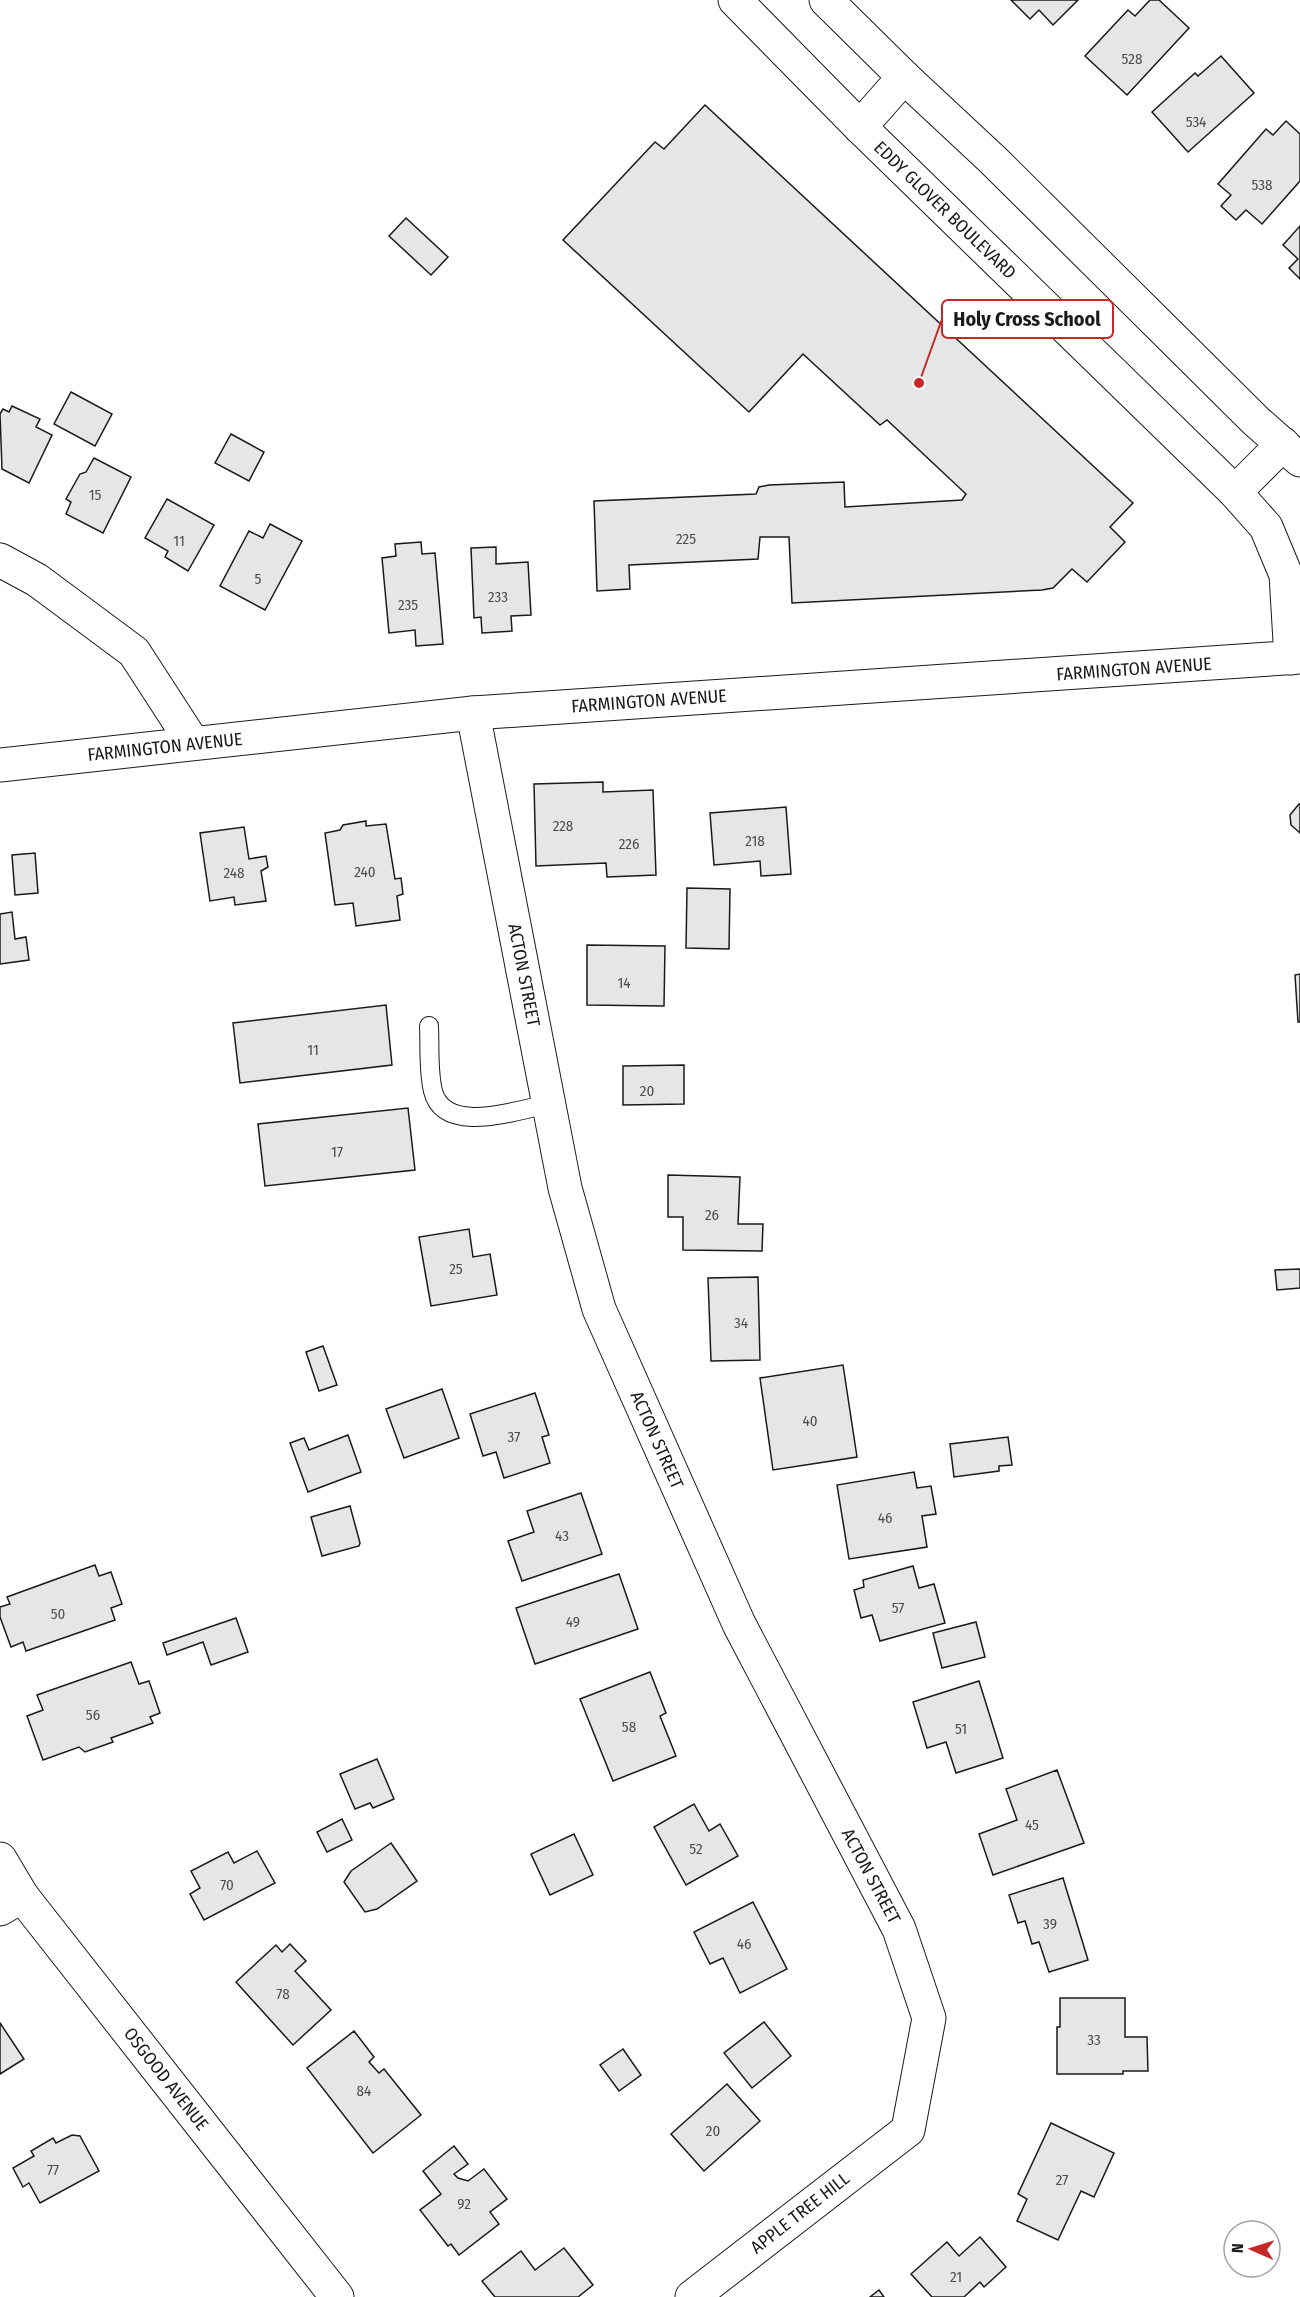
<svg xmlns="http://www.w3.org/2000/svg" width="1300" height="2297" font-family="'Fira Sans Condensed',sans-serif">
	<rect width="100%" height="100%" fill="#fff"/>
	<g fill="#e6e6e6" stroke="#1a1a1a" stroke-width="1.5">
		<path d="M1011,0H1078L1053,25L1039,10L1030,19Z"/>
		<path d="M1150,0H1159L1189,28L1127,95L1085,56L1128,10L1135,16Z"/>
		<path d="M1221,56L1254,93L1188,152L1152,112L1195,73L1198,76Z"/>
		<path d="M705,105L1133,503L1110,527L1125,542L1087,582L1072,569L1053,588L1042,590L792,603L789,537H760L758,559L629,565L630,589L597,591L594,501L756,494L759,487L769,485L844,482L845,507L962,500L966,494L887,420L880,425L803,354L749,412L563,240L655,142L664,149Z"/>
		<path d="M1286,121L1300,134V181L1262,224L1246,210L1236,220L1221,206L1231,195L1218,184L1266,129L1273,135Z"/>
		<path d="M406,218L448,257L431,275L389,236Z"/>
		<path d="M1300,226V279L1289,268L1298,259L1283,245Z"/>
		<path d="M71,392L112,414L95,446L54,424Z"/>
		<path d="M12,406L40,419L36,427L52,435L29,483L2,469L0,414L3,409L9,412Z"/>
		<path d="M231,434L264,452L249,481L215,463Z"/>
		<path d="M94,458L131,477L103,533L66,514L71,502L66,499L80,474L86,472Z"/>
		<path d="M167,499L214,525L188,571L165,557L168,551L145,538Z"/>
		<path d="M270,524L302,541L265,610L220,586L249,531L263,538Z"/>
		<path d="M421,542L422,554L435,553L443,644L416,646L415,630L389,633L382,558L396,556L395,544Z"/>
		<path d="M496,547V564L528,562L531,615L511,616L512,631L482,633L481,617L474,618L471,548Z"/>
		<path d="M603,782V792L653,790L656,875L607,877L606,863L536,866L534,784Z"/>
		<path d="M1299,804H1300V833L1291,825L1290,815Z"/>
		<path d="M786,807L791,874L761,876L760,861L714,865L710,813Z"/>
		<path d="M366,821V826L386,824L395,879L401,878L403,894L397,896L400,920L356,926L353,903L335,905L325,833L340,830L343,825Z"/>
		<path d="M244,827L249,859L266,856L268,867L261,871L266,901L235,905L234,897L210,901L200,833Z"/>
		<path d="M35,853L38,893L15,895L12,855Z"/>
		<path d="M687,888L730,889L729,949L686,948Z"/>
		<path d="M12,912L15,939L26,937L29,960L0,964V914Z"/>
		<path d="M587,945L665,946L664,1006L587,1005Z"/>
		<path d="M1300,974V1022H1298L1295,975Z"/>
		<path d="M386,1005L392,1065L240,1083L233,1023Z"/>
		<path d="M684,1065V1104L623,1105V1066Z"/>
		<path d="M408,1108L415,1170L265,1186L258,1124Z"/>
		<path d="M668,1175L740,1177L738,1224H763L762,1251L683,1250V1217H668Z"/>
		<path d="M469,1229L473,1257L490,1254L497,1295L431,1306L419,1237Z"/>
		<path d="M1300,1269V1288L1277,1290L1275,1270Z"/>
		<path d="M758,1277L760,1360L711,1361L708,1278Z"/>
		<path d="M323,1346L337,1385L319,1391L306,1352Z"/>
		<path d="M843,1365L857,1457L773,1470L760,1378Z"/>
		<path d="M442,1389L459,1438L404,1458L386,1409Z"/>
		<path d="M535,1393L549,1435L542,1437L550,1463L504,1478L496,1452L483,1456L470,1414Z"/>
		<path d="M348,1435L361,1472L308,1492L290,1443L304,1438L309,1450Z"/>
		<path d="M1008,1437L1012,1465L999,1466V1471L954,1477L950,1444Z"/>
		<path d="M914,1472L917,1488L931,1486L936,1514L922,1516L927,1547L849,1559L837,1485Z"/>
		<path d="M581,1493L602,1554L522,1581L508,1541L534,1532L527,1511Z"/>
		<path d="M350,1506L360,1543L359,1546L322,1556L311,1517Z"/>
		<path d="M95,1565L99,1576L111,1572L122,1604L111,1608L115,1620L26,1651L23,1642L11,1647L0,1617V1607L10,1604L7,1597Z"/>
		<path d="M913,1566L919,1588L934,1584L945,1623L880,1641L872,1615L861,1618L854,1590L864,1587L863,1580Z"/>
		<path d="M619,1574L638,1629L535,1664L516,1608Z"/>
		<path d="M236,1618L248,1652L211,1665L203,1642L167,1655L163,1643Z"/>
		<path d="M976,1622L985,1657L942,1668L933,1633Z"/>
		<path d="M131,1662L139,1684L149,1681L160,1713L150,1717L153,1723L111,1738L113,1742L85,1752L79,1747L43,1760L27,1716L43,1710L37,1695Z"/>
		<path d="M650,1672L666,1713L660,1716L676,1756L613,1781L580,1699Z"/>
		<path d="M979,1681L1003,1758L956,1773L946,1742L927,1748L913,1702Z"/>
		<path d="M377,1759L394,1799L373,1808L370,1803L355,1809L340,1774Z"/>
		<path d="M1057,1770L1084,1843L993,1875L979,1834L1017,1820L1006,1789Z"/>
		<path d="M694,1804L709,1831L720,1824L738,1856L686,1885L654,1827Z"/>
		<path d="M342,1819L352,1840L327,1852L317,1832Z"/>
		<path d="M574,1834L593,1875L550,1895L531,1854Z"/>
		<path d="M391,1843L417,1881L377,1909L365,1912L344,1882L351,1871Z"/>
		<path d="M257,1851L275,1883L204,1920L190,1894L200,1888L191,1871L228,1852L234,1863Z"/>
		<path d="M1063,1878L1088,1960L1049,1972L1039,1942L1032,1944L1025,1921L1018,1923L1009,1895Z"/>
		<path d="M753,1902L787,1969L740,1993L723,1958L710,1964L694,1932Z"/>
		<path d="M290,1944L306,1961L295,1971L331,2010L293,2045L236,1982L276,1945L282,1952Z"/>
		<path d="M1060,1998H1125V2037H1147L1148,2071H1123V2074H1057V2027H1060Z"/>
		<path d="M764,2022L791,2056L752,2088L724,2053Z"/>
		<path d="M0,2023L24,2059L0,2074Z"/>
		<path d="M354,2031L374,2057L369,2062L379,2073L384,2069L421,2115L373,2153L307,2068Z"/>
		<path d="M623,2049L641,2075L619,2091L600,2065Z"/>
		<path d="M727,2084L760,2121L704,2171L671,2134Z"/>
		<path d="M1051,2123L1114,2153L1094,2197L1081,2191L1058,2240L1017,2221L1027,2199L1018,2194Z"/>
		<path d="M72,2135L80,2136L99,2171L40,2203L29,2183L23,2187L13,2168L34,2156L31,2151L53,2138L56,2143Z"/>
		<path d="M454,2146L468,2164L454,2174L458,2178L468,2181L484,2169L507,2199L490,2212L499,2224L459,2255L451,2244L448,2246L420,2210L441,2194L423,2171Z"/>
		<path d="M980,2237L1006,2267L984,2287L980,2282L964,2297H932L911,2274L947,2242L959,2256Z"/>
		<path d="M564,2248L593,2285L578,2297H495L482,2281L521,2251L535,2270Z"/>
		<path d="M879,2290L884,2297H870Z"/>
	</g>
	<g fill="none" stroke-linecap="round" stroke-linejoin="round">
		<g stroke="#1a1a1a" stroke-width="20">
			<path id="service" d="M429,1026C430,1047 428,1071 433,1091C444,1136 517,1110 549,1104"/>
		</g>
		<g stroke="#1a1a1a" stroke-width="35">
			<g id="minor">
				<path d="M0,560L37,580L134,652L193,743"/>
				<path d="M473,713L565,1188L599,1309L739,1624L899,1929L929,2018L908,2130L692,2297"/>
				<path d="M0,1909L22,1896"/>
			</g>
		</g>
		<g stroke="#1a1a1a" stroke-width="35">
			<g id="tertiary">
				<path d="M735,0L860,127L1235,492L1266,527L1286,575L1291,658"/>
				<path d="M826,0L904,77L993,160L1256,421L1300,460"/>
				<path d="M860,127L904,77"/>
				<path d="M1235,492L1283,444"/>
				<path d="M0,1859L22,1896L337,2297"/>
			</g>
		</g>
		<g stroke="#1a1a1a" stroke-width="35">
			<path id="secondary" d="M0,765L473,713L1300,657"/>
		</g>
		<use href="#service" stroke="#fff" stroke-width="18"/>
		<use href="#minor" stroke="#fff" stroke-width="33"/>
		<use href="#tertiary" stroke="#fff" stroke-width="33"/>
		<use href="#secondary" stroke="#fff" stroke-width="33"/>
	</g>
	<g text-anchor="middle" stroke-width="4.5" stroke-linejoin="round" paint-order="stroke">
		<g font-size="15" fill="#4d4d4d">
			<text x="1132" y="64">528</text>
			<text x="1196" y="127">534</text>
			<text x="1262" y="190">538</text>
			<text x="95" y="500">15</text>
			<text x="686" y="544">225</text>
			<text x="179" y="546">11</text>
			<text x="258" y="584">5</text>
			<text x="498" y="602">233</text>
			<text x="408" y="610">235</text>
			<text x="563" y="831">228</text>
			<text x="755" y="846">218</text>
			<text x="629" y="849">226</text>
			<text x="365" y="877">240</text>
			<text x="234" y="878">248</text>
			<text x="624" y="988">14</text>
			<text x="313" y="1055">11</text>
			<text x="647" y="1096">20</text>
			<text x="337" y="1157">17</text>
			<text x="712" y="1220">26</text>
			<text x="456" y="1274">25</text>
			<text x="741" y="1328">34</text>
			<text x="810" y="1426">40</text>
			<text x="514" y="1442">37</text>
			<text x="885" y="1523">46</text>
			<text x="562" y="1541">43</text>
			<text x="898" y="1613">57</text>
			<text x="58" y="1619">50</text>
			<text x="573" y="1627">49</text>
			<text x="93" y="1720">56</text>
			<text x="629" y="1732">58</text>
			<text x="961" y="1734">51</text>
			<text x="1032" y="1830">45</text>
			<text x="696" y="1854">52</text>
			<text x="227" y="1890">70</text>
			<text x="1050" y="1929">39</text>
			<text x="744" y="1949">46</text>
			<text x="283" y="1999">78</text>
			<text x="1094" y="2045">33</text>
			<text x="364" y="2096">84</text>
			<text x="713" y="2136">20</text>
			<text x="53" y="2175">77</text>
			<text x="1062" y="2185">27</text>
			<text x="464" y="2209">92</text>
			<text x="956" y="2282">21</text>
		</g>
		<g font-size="18" fill="#1a1a1a" stroke="#fff">
			<text transform="translate(945 210) rotate(44)" y="6">EDDY GLOVER BOULEVARD</text>
			<text transform="translate(1134 669) rotate(-4)" y="6">FARMINGTON AVENUE</text>
			<text transform="translate(649 701) rotate(-4)" y="6">FARMINGTON AVENUE</text>
			<text transform="translate(165 747) rotate(-6)" y="6">FARMINGTON AVENUE</text>
			<text transform="translate(524 975) rotate(79)" y="6">ACTON STREET</text>
			<text transform="translate(657 1440) rotate(66)" y="6">ACTON STREET</text>
			<text transform="translate(871 1876) rotate(62)" y="6">ACTON STREET</text>
			<text transform="translate(166 2079) rotate(52)" y="6">OSGOOD AVENUE</text>
			<text transform="translate(800 2213) rotate(-38)" y="6">APPLE TREE HILL</text>
		</g>
	</g>
	<path fill="none" stroke="#c62828" stroke-width="2" d="M919 383L942 319"/>
	<circle fill="#c62828" stroke="#fff" stroke-width="2" cx="919" cy="383" r="6"/>
	<rect fill="#fff" stroke="#c62828" stroke-width="2" x="942" y="300" width="171" height="38" rx="6"/>
	<g font-size="20" text-anchor="middle" font-weight="bold" fill="#1a1a1a">
		<text x="1027" y="326">Holy Cross School</text>
	</g>
	<g transform="translate(1252 2249) rotate(273)"><circle r="28" fill="#ffffff" stroke="#a3a3a3" stroke-width="1.5"/>
	<path d="M0-4.5L10 22L0 15L-10 22Z" fill="#c62828"/>
	<text y="-9" font-size="16" font-weight="bold" text-anchor="middle" fill="#1a1a1a">N</text>
	</g>
</svg>
